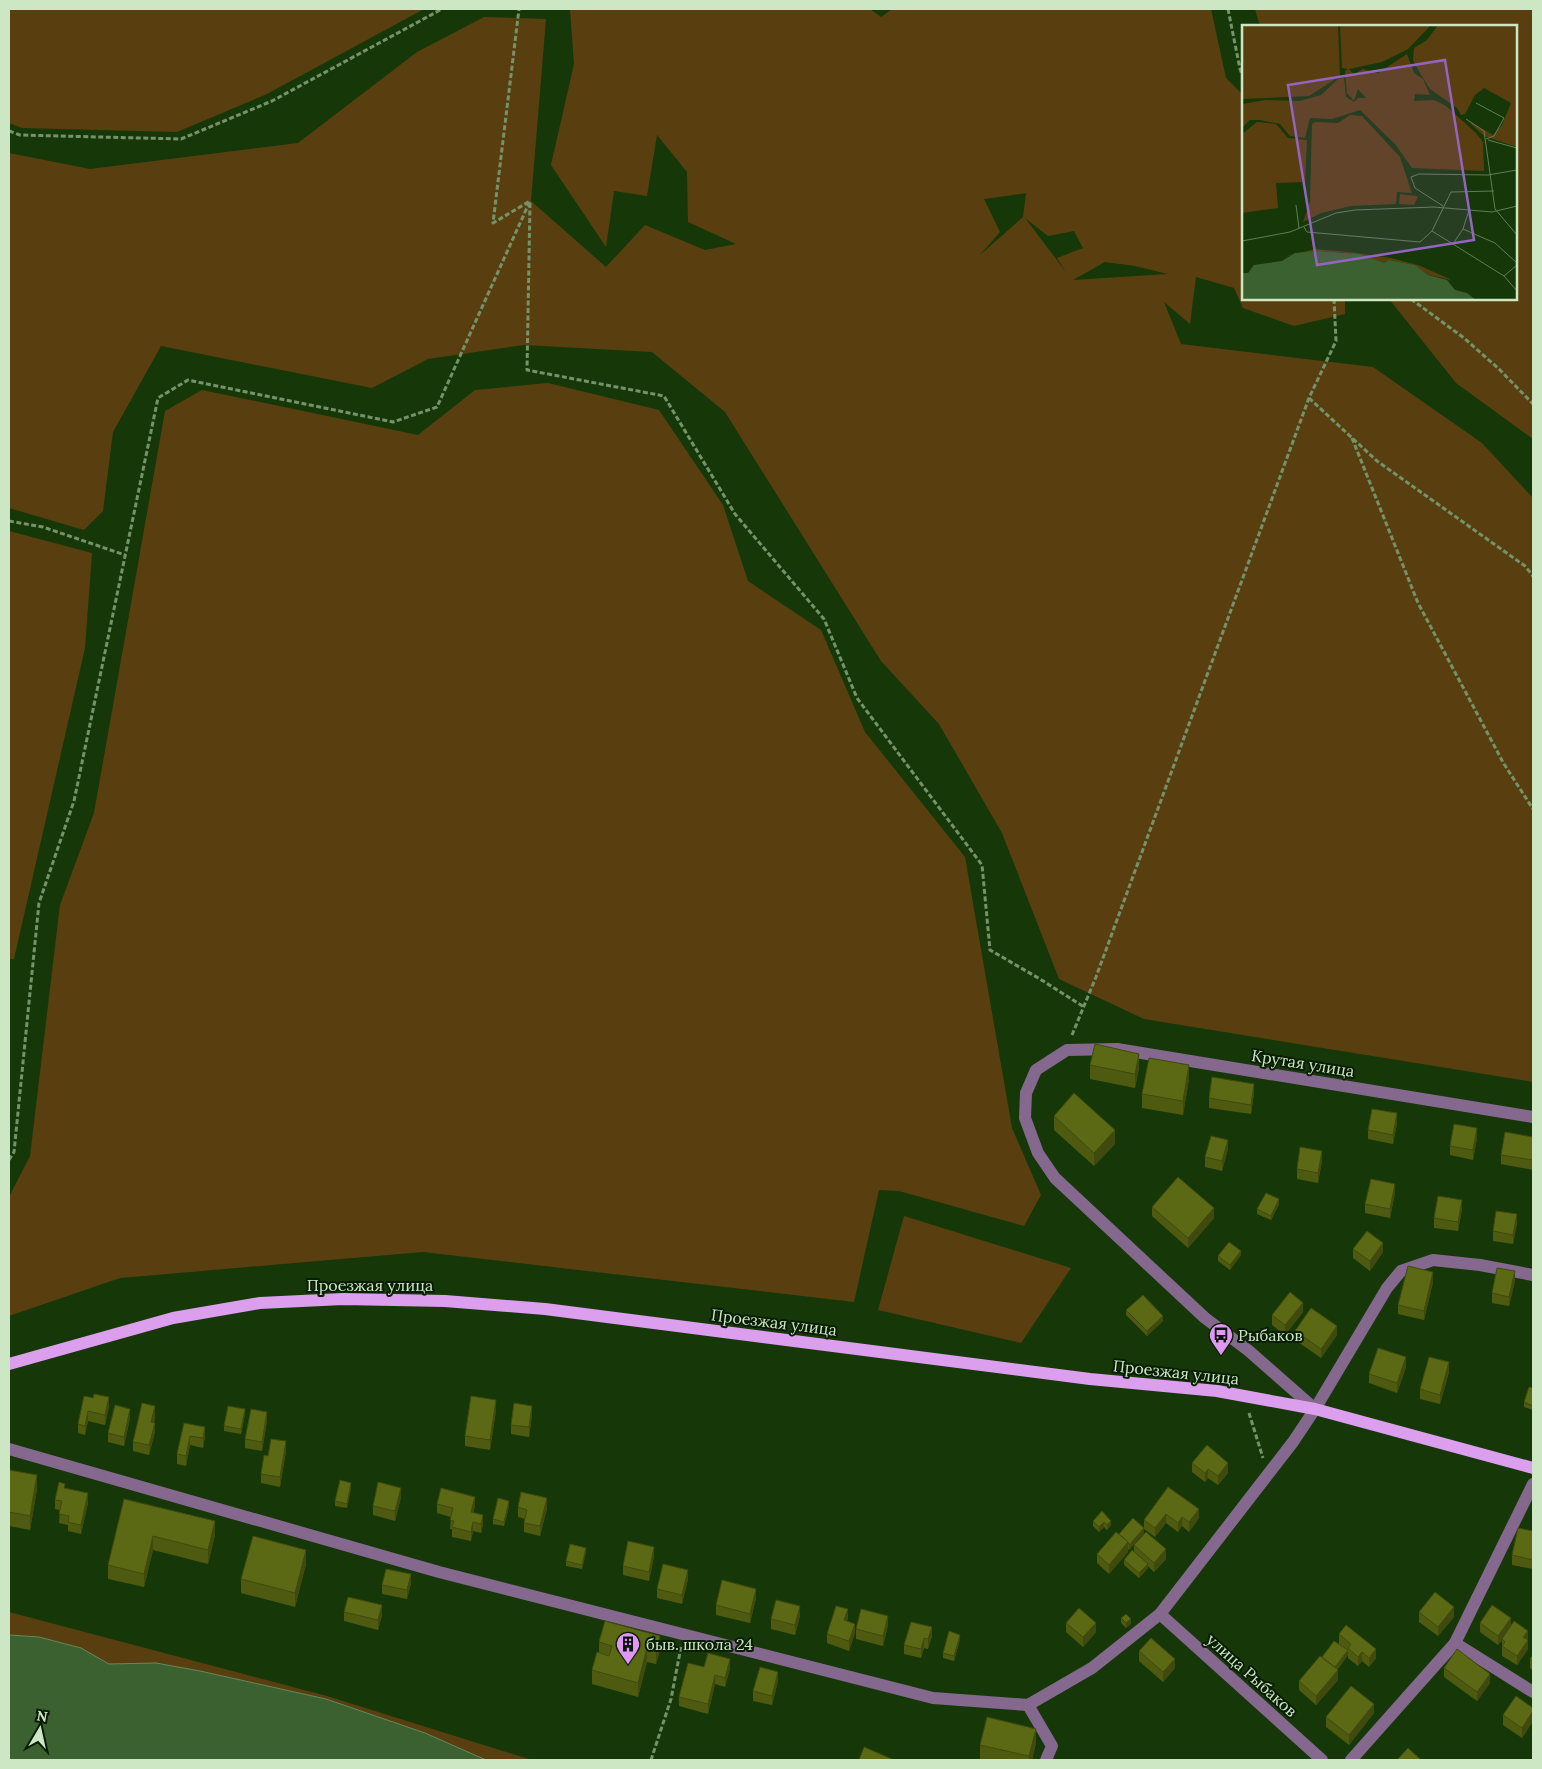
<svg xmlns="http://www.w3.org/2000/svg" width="1542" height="1769" font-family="Lora,serif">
	<rect width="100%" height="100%" fill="#163808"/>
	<g fill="#593f0f" fill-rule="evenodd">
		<path d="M9,9H424L267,94L177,132L22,128L9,123Z"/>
		<path d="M570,9H870L881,17L892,9H1211L1226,78L1243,95V299H1345V314L1294,326L1243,308L1234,288L1196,277L1190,324L1164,302L1181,344L1373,367L1482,443L1533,498V1082L1144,1019L1059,979L1002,833L939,724L881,661L725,412L652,352L524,345L428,359L372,388L161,346L113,432L103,511L84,530L9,508V153L90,169L298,143L417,52L484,17L546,19L531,201L606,267L645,225L705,250L736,244L688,222L687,172L657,135L647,196L614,191L606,247L551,165L574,64ZM1026,193L1023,217L980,255L1000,232L984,199ZM1025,218L1048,236L1074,231L1083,248L1057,258L1066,272ZM1105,262L1135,266L1168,274L1073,280Z"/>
		<path d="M1255,9H1533V439L1456,383L1389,299H1516V26H1260Z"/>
		<path d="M548,383L659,410L723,505L748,581L821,630L865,732L965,857L1012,1128L1041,1195L1024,1226L899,1191L879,1190L854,1302L423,1252L120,1278L9,1316V1197L30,1156L60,905L94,813L165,411L202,390L418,435L475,390Z"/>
		<path d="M9,531L92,553L85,648L14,959H9Z"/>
		<path d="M904,1216L1055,1263L1071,1268L1021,1343L878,1310Z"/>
		<path d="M9,1612L327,1696L532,1760H486L425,1733L326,1699L200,1671L156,1663L109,1664L81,1648L39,1637L9,1635Z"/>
	</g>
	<path fill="#3c6130" stroke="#68895d" d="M9,1635L39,1637L81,1648L109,1664L156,1663L200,1671L326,1699L425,1733L486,1760H9Z"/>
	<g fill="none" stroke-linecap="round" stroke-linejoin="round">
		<g stroke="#75936a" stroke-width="3" stroke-dasharray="5 2.5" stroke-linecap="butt">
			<path d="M1228,9L1240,69L1243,77"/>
			<path d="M9,131L20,135L181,139L272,101L442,9"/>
			<path d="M530,203L527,370L664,396L735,514L824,619L857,698L982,865L990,950L1040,979L1084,1007"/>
			<path d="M1411,299L1464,338L1499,369L1533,404"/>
			<path d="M1309,398L1377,461L1525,566L1533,576"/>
			<path d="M1352,438L1418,603L1504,764L1533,809"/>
			<path d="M9,521L43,527L125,555"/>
			<path d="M1072,1035L1096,977L1309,398L1336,341L1334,299"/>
			<path d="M9,1160L14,1152L39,903L74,801L158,398L188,380L393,422L437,407L530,201L493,223L519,9"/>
			<path d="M1249,1413L1263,1458"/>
			<path d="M651,1760L671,1699L681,1647"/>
		</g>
		<g stroke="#85688e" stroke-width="12">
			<path d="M1315,1409L1249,1351L1205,1318L1055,1178L1038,1153L1025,1118L1026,1093L1036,1070L1067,1050L1117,1049L1533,1117"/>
			<path d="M9,1449L439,1572L933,1698L1028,1705L1092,1668L1160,1614L1293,1442L1315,1409L1387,1288L1401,1271L1433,1260L1480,1265L1533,1275"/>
			<path d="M1160,1614L1322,1760"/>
			<path d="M1455,1643L1533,1692"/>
			<path d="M1028,1705L1052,1746L1046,1760"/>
			<path d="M1351,1760L1455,1643L1533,1484"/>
		</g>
		<path stroke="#dc9fed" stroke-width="12" d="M9,1364L173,1318L260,1303L343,1299L445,1301L545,1309L1090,1379L1217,1391L1315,1409L1533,1468"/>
	</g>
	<g fill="#4f5a11">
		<path d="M1090,1065L1139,1068L1135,1088L1090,1079Z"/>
		<path d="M1189,1079L1183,1115L1142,1108V1094Z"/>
		<path d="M1254,1093L1251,1114L1209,1108V1098Z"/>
		<path d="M1054,1116L1115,1144L1094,1166L1054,1130Z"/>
		<path d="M1397,1123L1393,1144L1368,1139V1130Z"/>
		<path d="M1533,1137V1170L1501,1164V1155Z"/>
		<path d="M1477,1138L1473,1160L1450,1155V1146Z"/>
		<path d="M1228,1149L1222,1171L1205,1167V1157Z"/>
		<path d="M1322,1161L1318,1183L1297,1179V1169Z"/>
		<path d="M1395,1193L1390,1218L1365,1213V1204Z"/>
		<path d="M1279,1204L1271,1220L1257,1214V1209Z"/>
		<path d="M1152,1207L1214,1218L1188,1248L1152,1216Z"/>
		<path d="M1462,1209L1458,1231L1434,1228V1218Z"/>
		<path d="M1517,1223L1513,1244L1493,1241V1231Z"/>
		<path d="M1353,1249L1383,1252L1370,1271L1353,1258Z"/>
		<path d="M1241,1255L1230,1270L1218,1261V1256Z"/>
		<path d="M1515,1281L1509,1306L1492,1303V1293Z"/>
		<path d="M1433,1282L1424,1320L1398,1314V1305Z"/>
		<path d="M1126,1310L1163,1321L1147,1336L1126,1315Z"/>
		<path d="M1303,1312L1285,1335L1272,1325V1315Z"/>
		<path d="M1295,1331L1337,1335L1321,1358L1295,1340Z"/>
		<path d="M1406,1367L1397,1393L1369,1383V1374Z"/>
		<path d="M1449,1372L1440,1404L1420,1399V1389Z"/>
		<path d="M1533,1388V1410L1524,1407V1402Z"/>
		<path d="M84,1396L109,1406L105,1425L88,1421L85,1435L78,1433V1424Z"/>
		<path d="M496,1410L490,1450L465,1446V1436Z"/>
		<path d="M245,1414L241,1434L224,1431V1426Z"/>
		<path d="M155,1415L154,1423L155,1432L149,1455L133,1451V1442Z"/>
		<path d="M532,1415L529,1437L511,1434V1425Z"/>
		<path d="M1533,1416V1429H1532V1419Z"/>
		<path d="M130,1418L124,1446L108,1442V1433Z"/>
		<path d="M267,1421L262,1451L245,1448V1439Z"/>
		<path d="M184,1423L205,1436L203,1448L190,1445L186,1466L177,1464V1454Z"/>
		<path d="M286,1451L280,1487L261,1483V1474L268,1456Z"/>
		<path d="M1192,1463L1228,1473L1218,1485L1208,1478L1205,1482L1192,1472Z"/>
		<path d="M9,1470L37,1489L30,1530L9,1526Z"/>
		<path d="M1168,1487L1199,1518L1189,1532L1182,1526L1178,1532L1166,1523L1155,1537L1144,1529V1533L1129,1550L1128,1549V1552L1109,1574L1097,1563V1554L1119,1534L1144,1528V1520Z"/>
		<path d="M65,1488L88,1503L81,1534L68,1531V1525L59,1523L60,1510L55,1509V1500Z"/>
		<path d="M351,1488L347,1508L335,1506V1501Z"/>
		<path d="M401,1497L395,1521L373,1515V1506Z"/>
		<path d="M124,1499L215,1535L208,1564L153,1550L144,1587L108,1579V1565Z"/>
		<path d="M437,1504L475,1506L473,1513L483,1524L481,1533L473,1531L471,1541L452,1537V1529H450L451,1517L437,1513Z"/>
		<path d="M509,1506L504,1526L493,1524V1519Z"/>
		<path d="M518,1507L547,1508L540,1536L524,1532V1523L525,1519L518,1517Z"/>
		<path d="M1093,1521H1111V1525L1107,1530L1104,1527L1099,1532L1093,1526Z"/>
		<path d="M1533,1531V1569L1512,1565V1555Z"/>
		<path d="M1134,1545L1166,1559L1154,1572L1148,1566V1568L1139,1578L1124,1565V1560L1134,1552Z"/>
		<path d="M586,1552L582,1569L566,1566V1561Z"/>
		<path d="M654,1556L649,1581L623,1575V1566Z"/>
		<path d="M306,1564L295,1607L241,1593V1579Z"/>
		<path d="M688,1579L682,1604L657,1598V1589Z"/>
		<path d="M411,1583L407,1599L382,1594V1585Z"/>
		<path d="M756,1598L750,1623L716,1615V1605Z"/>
		<path d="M344,1612L382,1615L378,1630L344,1621Z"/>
		<path d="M1419,1612L1454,1617L1438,1636L1419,1622Z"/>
		<path d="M800,1616L795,1635L771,1629V1619Z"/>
		<path d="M848,1618L847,1621L855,1633L849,1651L827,1643V1634Z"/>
		<path d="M1121,1618L1131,1624L1126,1628L1121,1623Z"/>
		<path d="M605,1621L660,1650L656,1664L647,1662L638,1697L592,1684V1670L599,1653V1642Z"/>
		<path d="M1066,1623L1096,1632L1083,1647L1066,1632Z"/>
		<path d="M1480,1623L1511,1626L1528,1631V1649L1517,1665L1502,1656V1640L1498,1645L1480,1632Z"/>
		<path d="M888,1625L883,1646L856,1639V1629Z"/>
		<path d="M1339,1634L1376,1658L1369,1667L1362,1661L1358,1666L1348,1658V1655L1337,1670L1338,1680L1316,1705L1299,1690V1681L1322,1657L1339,1644Z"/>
		<path d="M932,1636L928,1649L924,1648L921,1658L904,1654V1645Z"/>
		<path d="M960,1639L954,1661L943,1658V1653Z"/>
		<path d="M1139,1651L1175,1668L1163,1682L1139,1661Z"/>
		<path d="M1533,1654V1671L1530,1668V1659Z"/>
		<path d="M704,1667L730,1668L725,1687L715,1684L708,1714L679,1706V1697Z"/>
		<path d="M1444,1668L1490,1683L1477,1701L1444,1677Z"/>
		<path d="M778,1681L772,1705L753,1701V1691Z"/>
		<path d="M1533,1708V1721L1522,1738L1503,1725V1715Z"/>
		<path d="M1374,1713L1349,1745L1326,1727V1717Z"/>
		<path d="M1036,1743L1032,1760H987L980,1759V1745Z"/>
	</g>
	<g fill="#404a0e">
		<path d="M1139,1054V1068L1135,1088V1074Z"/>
		<path d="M1189,1065V1079L1183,1115V1101Z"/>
		<path d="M1254,1084V1093L1251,1114V1105Z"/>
		<path d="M1397,1113V1123L1393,1144V1135Z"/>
		<path d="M1477,1128V1138L1473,1160V1150Z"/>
		<path d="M1115,1130V1144L1094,1166V1153Z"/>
		<path d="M1228,1140V1149L1222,1171V1161Z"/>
		<path d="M1322,1151V1161L1318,1183V1173Z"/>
		<path d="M1395,1184V1193L1390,1218V1209Z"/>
		<path d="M1279,1199V1204L1271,1220V1216Z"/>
		<path d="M1462,1200V1209L1458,1231V1222Z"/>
		<path d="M1214,1208V1218L1188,1248V1238Z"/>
		<path d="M1517,1214V1223L1513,1244V1235Z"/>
		<path d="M1383,1243V1252L1370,1271V1261Z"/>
		<path d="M1241,1251V1255L1230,1270V1265Z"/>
		<path d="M1515,1271V1281L1509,1306V1297Z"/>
		<path d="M1433,1272V1282L1424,1320V1311Z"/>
		<path d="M1303,1303V1312L1285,1335V1325Z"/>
		<path d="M1163,1316V1321L1147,1336V1331Z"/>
		<path d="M1337,1326V1335L1321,1358V1349Z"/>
		<path d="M1406,1357V1367L1397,1393V1383Z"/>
		<path d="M1449,1362V1372L1440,1404V1395Z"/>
		<path d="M109,1397V1406L105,1425V1415Z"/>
		<path d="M496,1400V1410L490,1450V1440Z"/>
		<path d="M155,1406V1415L151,1431V1422Z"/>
		<path d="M532,1406V1415L529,1437V1427Z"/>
		<path d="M130,1409V1418L124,1446V1437Z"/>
		<path d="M245,1409V1414L241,1434V1429Z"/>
		<path d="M88,1411V1421L85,1435V1426Z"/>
		<path d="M267,1412V1421L262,1451V1442Z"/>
		<path d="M155,1423V1432L149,1455V1445Z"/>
		<path d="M205,1427V1436L203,1448V1438Z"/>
		<path d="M190,1436V1445L186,1466V1456Z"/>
		<path d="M286,1441V1451L280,1487V1477Z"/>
		<path d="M1228,1463V1473L1218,1485V1476Z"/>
		<path d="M1208,1469V1478L1205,1482V1473Z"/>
		<path d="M37,1475V1489L30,1530V1516Z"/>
		<path d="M351,1483V1488L347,1508V1504Z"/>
		<path d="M401,1488V1497L395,1521V1511Z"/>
		<path d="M88,1493V1503L81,1534V1525Z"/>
		<path d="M475,1497V1506L471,1521V1512Z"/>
		<path d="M547,1498V1508L540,1536V1526Z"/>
		<path d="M509,1501V1506L504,1526V1522Z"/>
		<path d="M1199,1509V1518L1189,1532V1522Z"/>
		<path d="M1166,1514V1523L1155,1537V1528Z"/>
		<path d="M483,1515V1524L481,1533V1524Z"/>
		<path d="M1182,1517V1526L1178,1532V1523Z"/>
		<path d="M215,1521V1535L208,1564V1550Z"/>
		<path d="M1111,1521V1525L1107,1530V1525Z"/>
		<path d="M473,1522V1531L471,1541V1532Z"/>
		<path d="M1104,1522V1527L1099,1532V1527Z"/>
		<path d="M1144,1528V1533L1129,1550V1545Z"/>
		<path d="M153,1536V1550L144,1587V1574Z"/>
		<path d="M1128,1542V1552L1109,1574V1565Z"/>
		<path d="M654,1547V1556L649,1581V1572Z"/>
		<path d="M586,1548V1552L582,1569V1565Z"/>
		<path d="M1166,1549V1559L1154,1572V1563Z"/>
		<path d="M306,1550V1564L295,1607V1593Z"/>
		<path d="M1148,1564V1568L1139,1578V1573Z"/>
		<path d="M688,1570V1579L682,1604V1595Z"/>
		<path d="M411,1574V1583L407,1599V1590Z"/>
		<path d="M756,1589V1598L750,1623V1614Z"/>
		<path d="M382,1605V1615L378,1630V1620Z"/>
		<path d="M800,1606V1616L795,1635V1625Z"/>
		<path d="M1454,1607V1617L1438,1636V1627Z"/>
		<path d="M848,1609V1618L844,1630V1620Z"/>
		<path d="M888,1616V1625L883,1646V1636Z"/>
		<path d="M1511,1618V1628L1498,1645V1636Z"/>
		<path d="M1131,1619V1624L1126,1628V1623Z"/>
		<path d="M1096,1623V1632L1083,1647V1637Z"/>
		<path d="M855,1624V1633L849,1651V1641Z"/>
		<path d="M932,1627V1636L928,1649V1639Z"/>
		<path d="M1528,1631V1640L1523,1637Z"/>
		<path d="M960,1635V1639L954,1661V1656Z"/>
		<path d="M660,1636V1650L656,1664V1650Z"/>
		<path d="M924,1638V1648L921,1658V1649Z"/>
		<path d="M1528,1640V1649L1517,1665V1656Z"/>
		<path d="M647,1648V1662L638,1697V1683Z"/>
		<path d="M1376,1649V1658L1369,1667V1658Z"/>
		<path d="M1348,1651V1655L1335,1671V1667Z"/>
		<path d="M1362,1652V1661L1358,1666V1657Z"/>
		<path d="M730,1659V1668L725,1687V1678Z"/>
		<path d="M1175,1659V1668L1163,1682V1672Z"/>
		<path d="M1338,1670V1680L1316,1705V1696Z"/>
		<path d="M778,1672V1681L772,1705V1696Z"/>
		<path d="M1490,1674V1683L1477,1701V1692Z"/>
		<path d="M715,1675V1684L708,1714V1704Z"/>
		<path d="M1374,1704V1713L1349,1745V1735Z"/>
		<path d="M1533,1711V1721L1522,1738V1728Z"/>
		<path d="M1036,1729V1743L1032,1760H1029V1756Z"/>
	</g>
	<g fill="#5c6914" stroke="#404a0e">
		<path d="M1095,1044L1139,1054L1135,1074L1090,1065Z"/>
		<path d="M1149,1058L1189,1065L1183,1101L1142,1094Z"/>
		<path d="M1212,1077L1254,1084L1251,1105L1209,1098Z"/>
		<path d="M1074,1093L1115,1130L1094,1153L1054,1116Z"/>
		<path d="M1372,1109L1397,1113L1393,1135L1368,1130Z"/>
		<path d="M1454,1124L1477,1128L1473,1150L1450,1146Z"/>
		<path d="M1505,1132L1533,1137V1160L1501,1155Z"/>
		<path d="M1211,1136L1228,1140L1222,1161L1205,1157Z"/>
		<path d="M1300,1147L1322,1151L1318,1173L1297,1169Z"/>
		<path d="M1178,1177L1214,1208L1188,1238L1152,1207Z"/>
		<path d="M1371,1179L1395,1184L1390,1209L1365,1204Z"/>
		<path d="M1266,1193L1279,1199L1271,1216L1257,1209Z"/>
		<path d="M1438,1196L1462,1200L1458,1222L1434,1218Z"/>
		<path d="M1496,1211L1517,1214L1513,1235L1493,1231Z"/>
		<path d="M1367,1231L1383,1243L1370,1261L1353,1249Z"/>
		<path d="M1229,1242L1241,1251L1230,1265L1218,1256Z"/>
		<path d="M1408,1266L1433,1272L1424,1311L1398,1305Z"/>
		<path d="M1497,1268L1515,1271L1509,1297L1492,1293Z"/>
		<path d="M1290,1292L1303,1303L1285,1325L1272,1315Z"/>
		<path d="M1143,1295L1163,1316L1147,1331L1126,1310Z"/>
		<path d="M1311,1308L1337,1326L1321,1349L1295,1331Z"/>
		<path d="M1378,1348L1406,1357L1397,1383L1369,1374Z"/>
		<path d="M1429,1357L1449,1362L1440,1395L1420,1389Z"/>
		<path d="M1529,1387L1533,1388V1406L1524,1402Z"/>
		<path d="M94,1394L109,1397L105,1415L88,1411L85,1426L78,1424L84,1396L93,1398Z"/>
		<path d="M471,1396L496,1400L490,1440L465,1436Z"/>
		<path d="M142,1403L155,1406L151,1422L155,1423L149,1445L133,1442Z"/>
		<path d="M514,1403L532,1406L529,1427L511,1425Z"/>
		<path d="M115,1405L130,1409L124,1437L108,1433Z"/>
		<path d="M228,1406L245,1409L241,1429L224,1426Z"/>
		<path d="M251,1409L267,1412L262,1442L245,1439Z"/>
		<path d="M184,1423L205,1427L203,1438L190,1436L186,1456L177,1454Z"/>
		<path d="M271,1439L286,1441L280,1477L261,1474L264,1455L268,1456Z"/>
		<path d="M1207,1445L1228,1463L1218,1476L1208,1469L1205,1473L1192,1463Z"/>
		<path d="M9,1470L37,1475L30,1516L9,1512Z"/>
		<path d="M340,1480L351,1483L347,1504L335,1501Z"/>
		<path d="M59,1482L65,1484L64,1488L88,1493L81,1525L68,1522L69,1516L59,1514L62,1501L55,1500Z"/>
		<path d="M378,1482L401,1488L395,1511L373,1506Z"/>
		<path d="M1168,1487L1199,1509L1189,1522L1182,1517L1178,1523L1166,1514L1155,1528L1144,1520Z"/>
		<path d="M441,1488L475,1497L471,1512L483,1515L481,1524L473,1522L471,1532L452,1527L454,1521L450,1520L453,1508L437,1504Z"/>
		<path d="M521,1492L547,1498L540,1526L524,1523L527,1510L518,1507Z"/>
		<path d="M498,1498L509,1501L504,1522L493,1519Z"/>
		<path d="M124,1499L215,1521L208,1550L153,1536L144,1574L108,1565Z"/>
		<path d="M1102,1511L1111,1521L1107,1525L1104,1522L1099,1527L1093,1521Z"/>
		<path d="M1133,1518L1144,1528L1129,1545L1128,1542L1119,1534Z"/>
		<path d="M1518,1528L1533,1531V1560L1512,1555Z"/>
		<path d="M1116,1532L1128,1542L1109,1565L1097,1554Z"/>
		<path d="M1146,1532L1166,1549L1154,1563L1134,1545Z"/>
		<path d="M253,1536L306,1550L295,1593L241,1579Z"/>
		<path d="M628,1541L654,1547L649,1572L623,1566Z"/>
		<path d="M570,1544L586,1548L582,1565L566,1561Z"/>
		<path d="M1132,1550L1148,1564L1139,1573L1124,1560Z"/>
		<path d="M663,1564L688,1570L682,1595L657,1589Z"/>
		<path d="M386,1569L411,1574L407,1590L382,1585Z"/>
		<path d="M722,1580L756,1589L750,1614L716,1605Z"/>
		<path d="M1435,1592L1454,1607L1438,1627L1419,1612Z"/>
		<path d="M348,1597L382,1605L378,1620L344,1612Z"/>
		<path d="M776,1600L800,1606L795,1625L771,1619Z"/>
		<path d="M1492,1605L1511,1618L1498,1636L1480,1623Z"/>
		<path d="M836,1606L848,1609L844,1620L855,1624L849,1641L827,1634Z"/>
		<path d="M1079,1608L1096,1623L1083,1637L1066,1623Z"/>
		<path d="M861,1609L888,1616L883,1636L856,1629Z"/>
		<path d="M1126,1614L1131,1619L1126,1623L1121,1618Z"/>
		<path d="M605,1621L660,1636L656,1650L647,1648L638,1683L592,1670L597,1652L609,1656L612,1646L599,1642Z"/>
		<path d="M1514,1621L1528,1631L1523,1637L1528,1640L1517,1656L1502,1646L1505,1642L1502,1639Z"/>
		<path d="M911,1622L932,1627L928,1639L924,1638L921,1649L904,1645Z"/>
		<path d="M1346,1625L1376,1649L1369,1658L1362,1652L1358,1657L1348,1648L1351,1644L1339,1634Z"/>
		<path d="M949,1631L960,1635L954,1656L943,1653Z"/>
		<path d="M1151,1638L1175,1659L1163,1672L1139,1651Z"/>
		<path d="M1334,1641L1348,1650L1335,1667L1322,1657Z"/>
		<path d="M1457,1649L1490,1674L1477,1692L1444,1668Z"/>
		<path d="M708,1653L730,1659L725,1678L715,1675L708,1704L679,1697L688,1663L704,1667Z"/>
		<path d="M1533,1654V1662L1530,1659Z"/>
		<path d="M1320,1656L1338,1670L1316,1696L1299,1681Z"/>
		<path d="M760,1667L778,1672L772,1696L753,1691Z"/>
		<path d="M1351,1686L1374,1704L1349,1735L1326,1717Z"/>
		<path d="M1516,1696L1533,1708V1711L1522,1728L1503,1715Z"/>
		<path d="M987,1717L1036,1729L1029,1756L980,1745Z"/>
		<path d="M864,1747L894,1760H859Z"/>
		<path d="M1408,1748L1421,1760H1397Z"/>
	</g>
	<defs>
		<g id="bus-pin" transform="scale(1.25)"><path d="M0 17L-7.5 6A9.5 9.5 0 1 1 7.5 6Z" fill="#de98f2" stroke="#091d04"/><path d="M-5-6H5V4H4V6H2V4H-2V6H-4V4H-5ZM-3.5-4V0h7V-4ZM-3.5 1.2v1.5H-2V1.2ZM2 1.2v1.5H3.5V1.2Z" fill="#111"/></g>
		<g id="building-pin" transform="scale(1.25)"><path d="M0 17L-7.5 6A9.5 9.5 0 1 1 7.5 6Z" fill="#de98f2" stroke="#091d04"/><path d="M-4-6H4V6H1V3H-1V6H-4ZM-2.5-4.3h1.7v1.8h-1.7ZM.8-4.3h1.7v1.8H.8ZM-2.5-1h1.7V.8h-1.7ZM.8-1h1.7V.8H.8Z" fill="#111"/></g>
	</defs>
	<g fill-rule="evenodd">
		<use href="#bus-pin" x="1221" y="1335"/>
		<use href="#building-pin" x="628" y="1644"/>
	</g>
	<g text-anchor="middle" stroke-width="4" stroke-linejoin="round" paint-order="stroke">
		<g font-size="16" fill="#cde7c5" stroke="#091d04">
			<text transform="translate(1303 1063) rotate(9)" y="6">Крутая улица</text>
			<text x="370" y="1291">Проезжая улица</text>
			<text transform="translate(774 1322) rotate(7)" y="6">Проезжая улица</text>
			<text transform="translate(1176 1372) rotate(6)" y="6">Проезжая улица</text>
			<text transform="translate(1252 1675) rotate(42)" y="6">улица Рыбаков</text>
		</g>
		<g font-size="16" fill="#cde7c5" stroke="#091d04" text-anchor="start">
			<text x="1238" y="1341">Рыбаков</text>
			<text x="646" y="1650">быв. школа 24</text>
		</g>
	</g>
	<g transform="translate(1242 25)">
		<rect width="275" height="275" fill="#163808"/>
		<path d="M0,0H96L98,51L67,71L0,74ZM98,0H189L166,24L140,37L107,44L112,50L120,44L136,48L165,29L172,48L181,54L188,70L173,69L172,76L192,75L204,81L234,108L241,117L242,146L170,143L153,119L118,85L90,94L68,93L63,113L48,111L38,99L18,95H8L0,103V79L24,75L58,76L79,70L96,54L102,53L104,72L112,77L116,73H124L116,64L112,76L105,68L103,46L106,44L100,43ZM196,0H275V122L242,111L229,99V97L251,110L260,100L269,78L242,63L233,70L223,89L219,90L215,83L188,64L179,50L171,35L172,23L185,15ZM108,90L120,91L158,132L170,168L155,167L154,179L109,181L79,188L61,197L68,177L70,99L73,97L96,98ZM15,97L34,99L46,113L65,115L63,157L34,158L36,183L0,188V109ZM158,169L174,171L176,172L172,180L157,179ZM73,224L107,227L149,233L176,240L210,255L186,250L173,240L147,235L142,238L107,228L77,226L41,232Z" fill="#593f0f"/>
		<path d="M77,226L117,229L142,238L147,235L173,240L186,250L205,255L213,265L225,268L234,275H0V248H6L12,240L40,236L53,228Z" fill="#3c6130"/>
		<path fill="none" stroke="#5f7e54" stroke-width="1" d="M234,78L262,93L252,111L244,114M224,94L242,106L253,184L275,210M246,115L275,123M54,180L57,203M201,181L173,163L169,152L177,149L246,150L275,145M62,202L65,207L178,217L190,206L209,167L252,166M221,204L253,218L275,238M190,206L262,251L275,266M0,216L48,207L94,188L113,185L192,182L250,187L275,181M211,219L221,204L227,185M262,251L275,240"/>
		<path fill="#9464c1" fill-opacity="0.15" stroke="#9464c1" stroke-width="2.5" d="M203,35L232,215L75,240L46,60Z"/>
		<rect width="275" height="275" fill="none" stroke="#cde7c5" stroke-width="2.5"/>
	</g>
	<rect width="1542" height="1769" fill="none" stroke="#cde7c5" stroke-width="20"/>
	<g transform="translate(40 1729) rotate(9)" stroke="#091d04" stroke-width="4" paint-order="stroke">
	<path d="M0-4L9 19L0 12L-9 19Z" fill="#cde7c5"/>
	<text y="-8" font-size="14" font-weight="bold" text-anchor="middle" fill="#cde7c5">N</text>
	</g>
</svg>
